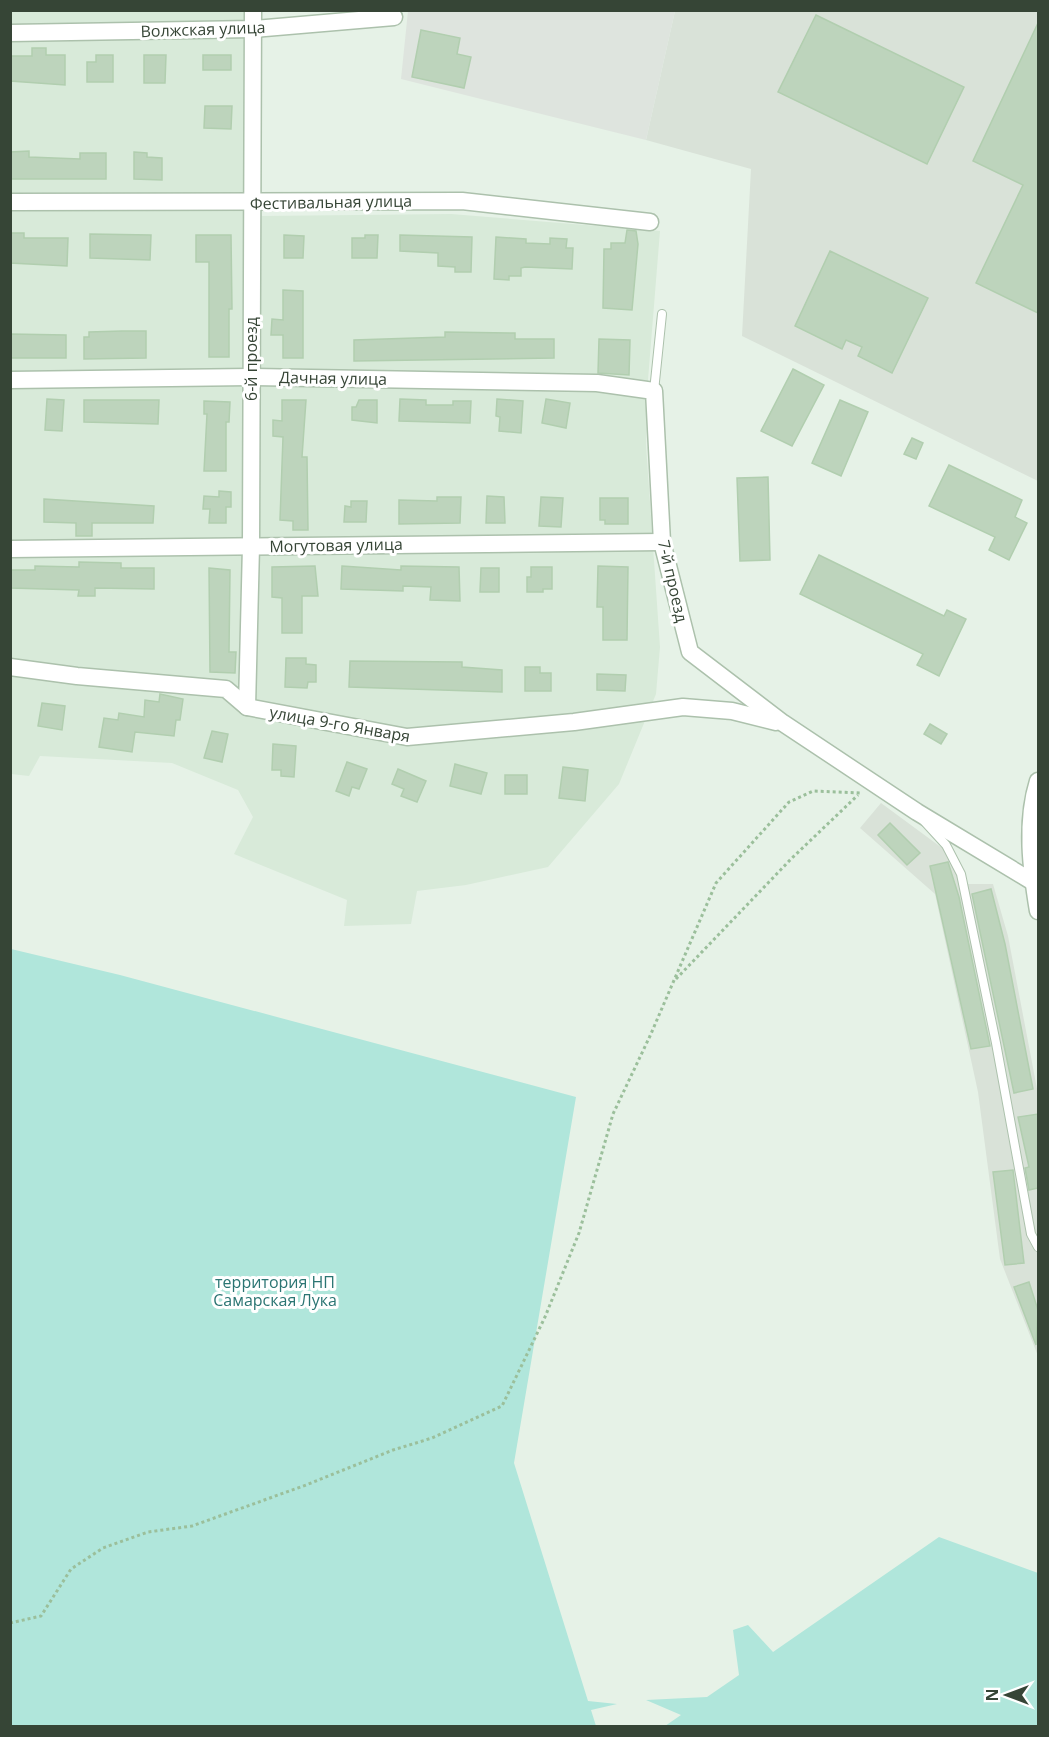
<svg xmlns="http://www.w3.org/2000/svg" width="1049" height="1737" font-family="'Open Sans',sans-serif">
	<rect width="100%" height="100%" fill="#e6f2e7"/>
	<path fill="#d8ead9" d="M11,11H259L262,216L451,214L660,231L648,380L646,445L660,647L656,694L619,784L548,867L466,885L417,891L411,924L344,926L347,900L234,854L253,817L238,790L172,763L40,756L29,776L11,774Z"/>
	<g fill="#d9e2d8">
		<path d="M675,11H1038V481L742,336L751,169L646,140Z"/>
		<path d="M881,803L953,856L965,884H993L1008,936L1038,1094V1356L1000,1259L978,1092L935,894L860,828Z"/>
	</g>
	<g fill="#b0e6db">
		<path d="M11,949L120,975L576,1097L514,1463L588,1701L617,1704L591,1710L596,1726H11Z"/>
		<path d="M939,1537L1038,1573V1726H665L681,1715L646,1700L707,1697L739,1675L733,1630L748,1625L773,1652Z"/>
	</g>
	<path fill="#dee4de" d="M408,11H675L646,140L401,79Z"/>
	<g fill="#bdd4bc" stroke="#b1ceaf" stroke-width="1.5">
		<path d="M816,15L964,87L927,164L778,92Z"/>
		<path d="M1038,23V313L976,283L1023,185L973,161Z"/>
		<path d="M421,30L460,38L457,54L471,57L464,88L412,77Z"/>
		<path d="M32,48H46V55H65V85L10,81V56H32Z"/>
		<path d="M96,55H113V82H87V62H96Z"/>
		<path d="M144,55H166L165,83H144Z"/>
		<rect x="203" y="55" width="28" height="15"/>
		<path d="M205,106H232L231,129L204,128Z"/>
		<path d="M29,151V157L80,159V153H106V179H10V152Z"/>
		<path d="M134,152L147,153V157L162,158V180L134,179Z"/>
		<path d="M627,230L636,231L638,244L632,310L603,308L604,249H611V243H625Z"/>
		<path d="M10,233H24V238H68L67,266L10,263Z"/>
		<path d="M90,234L151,235L150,260L90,258Z"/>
		<path d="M196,235H231L232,309H229V357H209V262H196Z"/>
		<path d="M284,235L304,236L303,258H284Z"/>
		<path d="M365,235H378L377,258H352V238H365Z"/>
		<path d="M400,235L472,237L471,272H455V267L438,266V253L400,251Z"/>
		<path d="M496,237L526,239V243L550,244V238L567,239L566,248H573L572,269L525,267L521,268V276H509V280L494,279Z"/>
		<path d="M830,251L928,298L892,373L858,356L862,347L846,340L842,349L795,326Z"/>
		<path d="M283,290L303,291V358H283V335H271L272,319L283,320Z"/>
		<path d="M122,331H146V358L84,359V337H89V332Z"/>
		<path d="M445,332L515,333V339H554V358L354,361V340L445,337Z"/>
		<path d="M10,334L66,335V358H10Z"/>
		<path d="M599,339L630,340L629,375L598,373Z"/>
		<path d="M793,369L824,385L792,446L761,431Z"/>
		<path d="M47,399L64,400L62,431L45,430Z"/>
		<path d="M400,399L426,400V405H453V401H471L470,423L399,421Z"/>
		<path d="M497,399L523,401L521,433L499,431L500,417L496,416Z"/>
		<path d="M546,399L570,403L566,428L542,423Z"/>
		<path d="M84,400H159L158,424L84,422Z"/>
		<path d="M282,400H306L302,457H307L308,530H293V521L280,520L283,437L273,436V420L282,421Z"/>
		<path d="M359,400H377V423L352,420V407H356Z"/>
		<path d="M840,400L868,412L841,476L812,463Z"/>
		<path d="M204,401L230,402L229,422H226V471H204L207,414H204Z"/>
		<path d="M912,438L923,443L916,459L904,454Z"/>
		<path d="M949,465L1022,500L1015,517L1027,523L1009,560L989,550L995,537L929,506Z"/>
		<path d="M768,477L770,560L740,561L737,478Z"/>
		<path d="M219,491L231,492V507H226V523H209L210,509H203L204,496L219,497Z"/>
		<path d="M487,496L504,497L505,523H486Z"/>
		<path d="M437,497H461L460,523L399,524V500L437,501Z"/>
		<path d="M541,497L563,498L561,527L539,526Z"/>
		<path d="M600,498H628V524H605V520H600Z"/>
		<path d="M44,499L154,506L153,523H92V536H76V523L44,522Z"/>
		<path d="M351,501H367L366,522H344L345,506L351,507Z"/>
		<path d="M819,555L944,616L947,610L966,619L939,676L917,665L923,654L800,594Z"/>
		<path d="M79,562L121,563V568H154V589L95,588V596H78L79,590L10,588V570H35V566L79,567Z"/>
		<path d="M315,566L318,596H302V633H282V598L272,597V567Z"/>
		<path d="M342,566L401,570V566L459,567L460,601L430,600L431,587L403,586V591L341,589Z"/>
		<path d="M598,566L628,567L627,640H603V607H597Z"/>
		<path d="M531,567H552V589H543V592H527V577H531Z"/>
		<path d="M209,568L230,570L229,652H236L235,673L210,672Z"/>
		<path d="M481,568H499V592H480Z"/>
		<path d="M286,658H306V664L316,665V682H308L307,688L285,687Z"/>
		<path d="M350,661L462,662V667L502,670V692L349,687Z"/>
		<path d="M525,667H540V673H551V691H525Z"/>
		<path d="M597,674L626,675L625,691L597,690Z"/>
		<path d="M160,694L183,699L180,720H176L174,736L135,732L132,752L99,747L104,718L118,720L119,713L144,717L145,700L159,702Z"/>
		<path d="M42,703L65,706L62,730L38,726Z"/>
		<path d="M930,724L947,734L941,744L924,734Z"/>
		<path d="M212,731L228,734L222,762L204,758Z"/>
		<path d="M273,744L296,746L294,777L281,776V770H272Z"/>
		<path d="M347,762L367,769L359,789L352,787L349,796L336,791Z"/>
		<path d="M455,764L487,773L481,794L450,786Z"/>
		<path d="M563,767L588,770L585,801L559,798Z"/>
		<path d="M398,769L426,781L417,802L401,796L404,789L392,784Z"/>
		<rect x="505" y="775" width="22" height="19"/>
		<path d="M890,823L920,853L907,865L878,835Z"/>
		<path d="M948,862L959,897L990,1046L971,1049L930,866Z"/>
		<path d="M991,889L1005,944L1033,1089L1014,1093L972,894Z"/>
		<path d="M1038,1114V1188L1029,1190L1025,1168L1029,1167L1018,1117Z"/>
		<path d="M1013,1170L1024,1263L1005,1265L993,1172Z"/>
		<path d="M1029,1282L1038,1310L1036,1345L1014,1287Z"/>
	</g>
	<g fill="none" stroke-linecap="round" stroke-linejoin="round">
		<g stroke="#acc1ac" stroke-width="10">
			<g id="service">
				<path d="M654,391L662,314"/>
				<path d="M924,821L946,845L961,874L996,1043L1031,1234L1038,1247"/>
			</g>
		</g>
		<g stroke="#acc1ac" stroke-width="19">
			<g id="minor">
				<path d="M10,33L253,29L394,17"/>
				<path d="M10,202L462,201L650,222"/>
				<path d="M10,380L250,377L597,383L654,391L662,542L690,652L783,723L917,812L1033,882"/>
				<path d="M10,549L662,542"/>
				<path d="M10,667L77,676L226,689L247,707L407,737L574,722L683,707L732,711L776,722"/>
				<path d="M247,707L251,546L253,10"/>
				<path d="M1038,781C1025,822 1031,869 1038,911"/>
			</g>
		</g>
		<g stroke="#9bbf9b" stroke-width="3" stroke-dasharray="3 3" stroke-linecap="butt">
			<path d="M676,979L791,859L858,795"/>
			<path d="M10,1623L41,1616L71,1569L103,1548L148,1532L192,1526L306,1485L393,1450L432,1438L502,1406L545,1317L579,1233L613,1114L650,1036L716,883L789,802L813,791L861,793"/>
		</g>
		<use href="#service" stroke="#fff" stroke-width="8"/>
		<use href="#minor" stroke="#fff" stroke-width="16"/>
	</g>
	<g text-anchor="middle" stroke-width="6" stroke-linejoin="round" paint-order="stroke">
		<g font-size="16" fill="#364536" stroke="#fff">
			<text transform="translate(203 29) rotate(-2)" y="6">Волжская улица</text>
			<text transform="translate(331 202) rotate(-1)" y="6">Фестивальная улица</text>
			<text transform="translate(251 359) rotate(-90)" y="6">6-й проезд</text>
			<text transform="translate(333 378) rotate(1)" y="6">Дачная улица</text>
			<text transform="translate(336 545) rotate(-1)" y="6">Могутовая улица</text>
			<text transform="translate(673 581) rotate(77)" y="6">7-й проезд</text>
			<text transform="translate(340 724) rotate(10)" y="6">улица 9-го Января</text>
		</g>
		<g font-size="16" fill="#2b7573" stroke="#fff">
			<text x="275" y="1288">территория НП<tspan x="275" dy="18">Самарская Лука</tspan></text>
		</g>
	</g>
	<rect width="1049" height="1737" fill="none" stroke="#364536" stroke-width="24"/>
	<g transform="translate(1007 1695) rotate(270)" stroke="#ffffff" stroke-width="4.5" paint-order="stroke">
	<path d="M0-4.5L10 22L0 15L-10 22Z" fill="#364536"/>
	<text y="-9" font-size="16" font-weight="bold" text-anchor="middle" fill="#364536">N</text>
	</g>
</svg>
